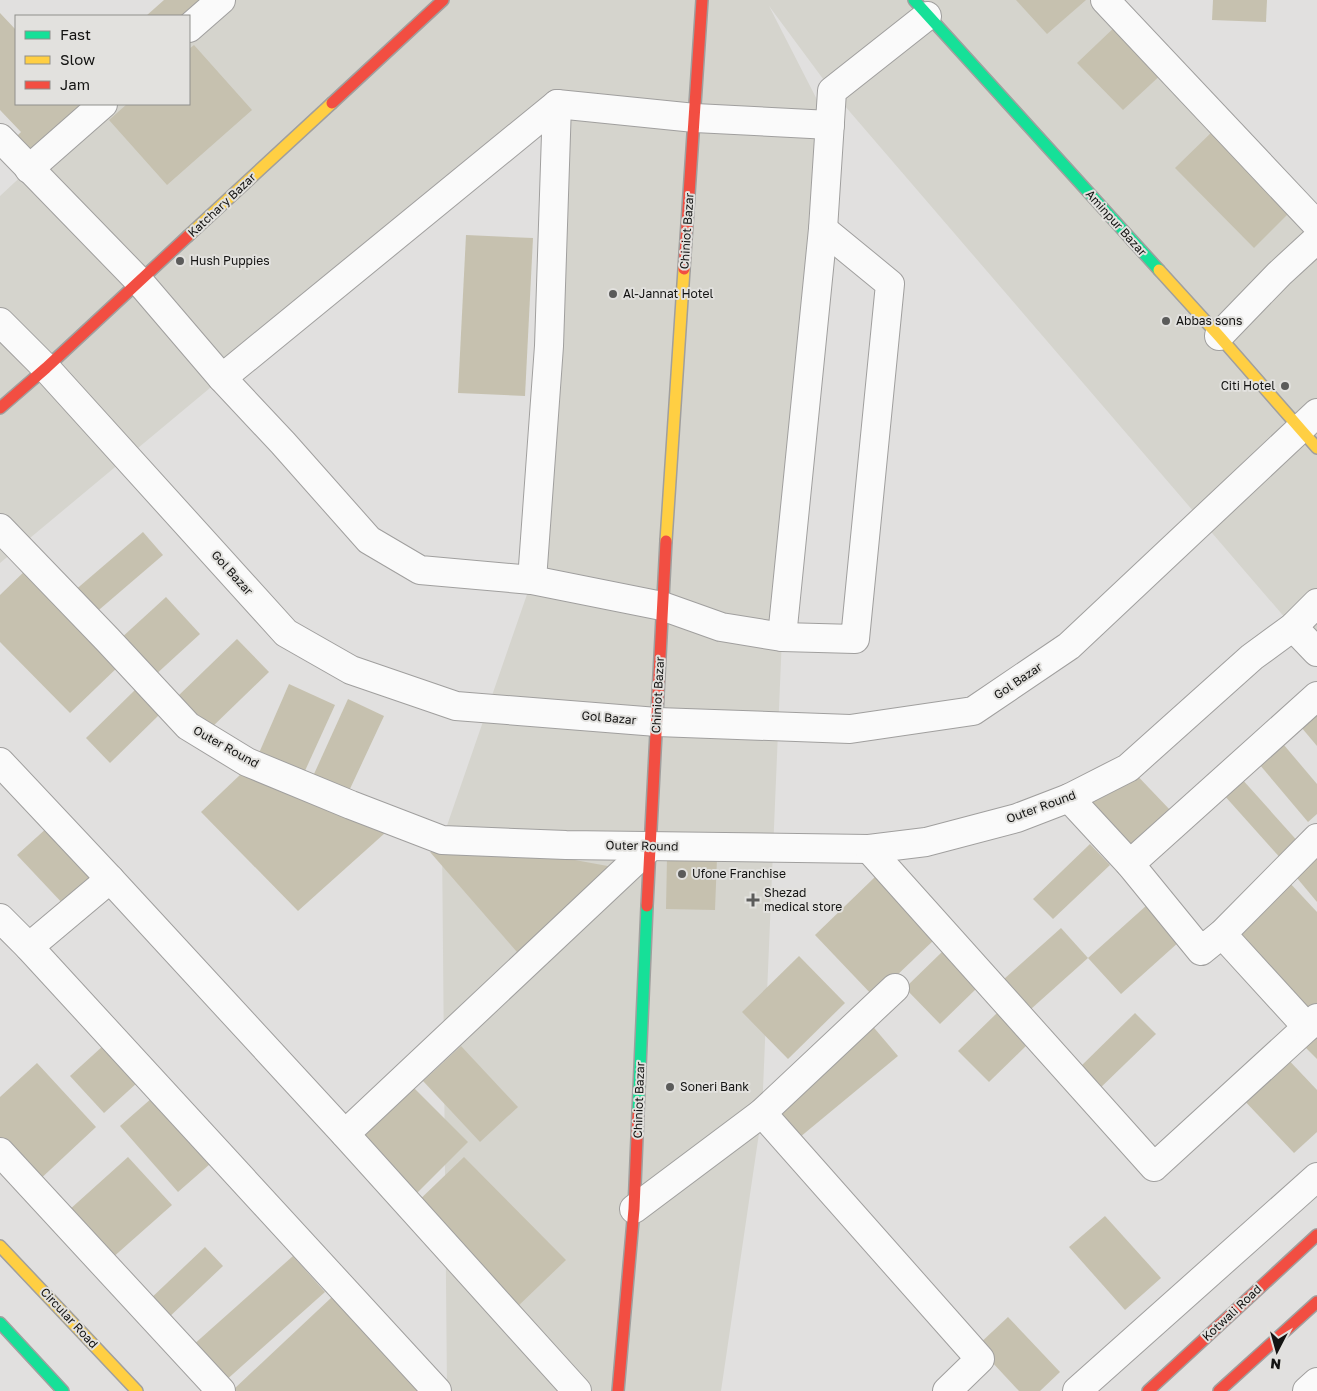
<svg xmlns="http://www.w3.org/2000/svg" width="1317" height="1391" font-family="'Golos Text',sans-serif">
	<rect width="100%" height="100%" fill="#e1e0df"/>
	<path fill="#d5d4cd" d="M230,0H1094L1317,225V655L832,91L769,6L830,125L782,637L762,1113L721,1391H447L442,840L532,580L555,114L222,378L0,563V196L29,169L107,104H189V35Z"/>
	<g fill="#c6c1af">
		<path d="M164,0H199L182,16H146Z"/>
		<path d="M1016,0H1086L1047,34Z"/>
		<path d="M1213,0H1267L1266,22L1212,20Z"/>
		<path d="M0,13L16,30V104H87L33,153L17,136L21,132L0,110Z"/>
		<path d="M1119,23L1165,71L1123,110L1077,63Z"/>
		<path d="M194,45L252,110L167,185L109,120L127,104H189V49Z"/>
		<path d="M1218,126L1297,205L1254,248L1175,168Z"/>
		<path d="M466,235L533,238L525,396L458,393Z"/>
		<path d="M143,532L163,555L93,615L73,592Z"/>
		<path d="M28,568L122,663L70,713L0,642V595Z"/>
		<path d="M166,597L200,634L153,677L119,640Z"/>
		<path d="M237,639L269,672L209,730L177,697Z"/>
		<path d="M289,684L335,705L304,773L259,753Z"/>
		<path d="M136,689L160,714L110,763L86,738Z"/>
		<path d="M348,699L384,716L349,791L314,774Z"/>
		<path d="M1317,704V746L1296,721Z"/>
		<path d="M1278,738L1317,784V814L1308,822L1254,758Z"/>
		<path d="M1129,767L1171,811L1128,853L1086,809Z"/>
		<path d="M242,773L385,833L298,911L201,812Z"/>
		<path d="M1241,778L1301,845L1283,861L1223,794Z"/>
		<path d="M48,827L95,878L65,906L17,855Z"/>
		<path d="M1090,844L1110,865L1053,919L1033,899Z"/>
		<path d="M1317,850V902L1292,872Z"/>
		<path d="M430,852L564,858L613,867L517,952Z"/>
		<path d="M667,857L717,858L715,910L666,909Z"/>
		<path d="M875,877L935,939L874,997L815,935Z"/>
		<path d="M1288,881L1317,912V1004L1309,1011L1235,930Z"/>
		<path d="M1147,905L1180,941L1121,994L1088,958Z"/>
		<path d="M1061,928L1088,958L1031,1009L1004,979Z"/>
		<path d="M943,951L978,987L940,1024L905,988Z"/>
		<path d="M799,956L845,1003L788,1059L742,1012Z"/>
		<path d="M997,1013L1028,1044L989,1082L958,1051Z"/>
		<path d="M1135,1013L1156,1034L1095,1093L1075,1072Z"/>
		<path d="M864,1016L898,1056L788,1147L754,1107Z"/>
		<path d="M1317,1026V1059L1300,1042Z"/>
		<path d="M104,1045L138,1082L104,1113L70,1076Z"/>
		<path d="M461,1046L518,1107L480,1142L423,1081Z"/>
		<path d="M1283,1054L1317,1090V1132L1294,1153L1239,1095Z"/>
		<path d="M37,1063L96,1127L36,1183L0,1144V1097Z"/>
		<path d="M408,1082L468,1142L414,1196L353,1135Z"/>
		<path d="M152,1098L210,1164L178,1192L120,1126Z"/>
		<path d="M128,1157L172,1205L111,1259L68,1211Z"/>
		<path d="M464,1157L566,1260L515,1309L413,1206Z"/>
		<path d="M1105,1216L1161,1278L1125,1310L1069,1247Z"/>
		<path d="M205,1247L223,1266L165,1321L147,1302Z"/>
		<path d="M293,1256L325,1292L224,1382L192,1346Z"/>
		<path d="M332,1297L420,1391H236L234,1389Z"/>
		<path d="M1008,1317L1060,1372L1040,1391H1019L977,1346Z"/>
	</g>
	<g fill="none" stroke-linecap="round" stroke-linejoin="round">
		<g stroke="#a09f9e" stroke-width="30">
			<g id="street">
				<path d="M1105,0L1317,225"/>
				<path d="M189,28L221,0"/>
				<path d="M0,138L139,281L222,378L283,443L369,540L420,570L532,580L662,606L721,627L782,637L855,639L890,284L823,229"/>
				<path d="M29,169L103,104"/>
				<path d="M0,322L46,368L286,633L351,670L456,706L657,722L850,729L973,711L1069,646L1317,413"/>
				<path d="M1219,336L1279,274L1317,239"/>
				<path d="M222,378L557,104L695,118L830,125"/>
				<path d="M0,528L107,639L188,726L247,762L351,805L442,840L566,845L869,849L926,842L1017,818L1069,798L1128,768L1252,657L1293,627L1317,603"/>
				<path d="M532,580L549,346L557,104"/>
				<path d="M1293,627L1317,652"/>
				<path d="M782,637L823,229L832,91L927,16"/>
				<path d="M0,762L110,879L345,1134L577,1391"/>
				<path d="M1069,798L1130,864L1201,951L1222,934L1317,838"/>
				<path d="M869,849L1154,1167L1317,1018"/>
				<path d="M1130,864L1317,696"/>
				<path d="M0,918L29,947L437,1391"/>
				<path d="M1222,934L1307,1027"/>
				<path d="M29,947L110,879"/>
				<path d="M762,1113L980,1359L947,1391"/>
				<path d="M345,1134L650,847"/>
				<path d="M0,1152L221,1391"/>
				<path d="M634,1209L762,1113L895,988"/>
				<path d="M1077,1391L1317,1177"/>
				<path d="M1307,1391L1317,1382"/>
			</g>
		</g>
		<g stroke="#a09f9e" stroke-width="14">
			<g id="fast">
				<path d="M914,0L1159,270"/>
				<path d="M638,1113L647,906"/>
				<path d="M0,1323L63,1391"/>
			</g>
		</g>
		<g stroke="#a09f9e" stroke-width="14">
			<g id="slow">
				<path d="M188,236L332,103"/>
				<path d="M1159,270L1219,336L1317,448"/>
				<path d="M666,541L684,269"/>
				<path d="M0,1246L137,1391"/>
			</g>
		</g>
		<g stroke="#a09f9e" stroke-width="14">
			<g id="jam">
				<path d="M332,103L443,0"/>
				<path d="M684,269L702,0"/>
				<path d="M0,408L46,368L188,236"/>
				<path d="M647,906L666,541"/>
				<path d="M618,1391L634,1209L638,1113"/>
				<path d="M1148,1391L1317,1235"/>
				<path d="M1219,1391L1317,1302"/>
			</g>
		</g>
		<use href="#street" stroke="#fafafa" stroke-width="28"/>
		<use href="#fast" stroke="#16e098" stroke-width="11"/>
		<use href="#slow" stroke="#ffcf43" stroke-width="11"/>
		<use href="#jam" stroke="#f24e42" stroke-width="11"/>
	</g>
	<g fill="#5b5b5a" stroke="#e2e1de" stroke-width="2">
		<circle cx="180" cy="261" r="5"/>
		<circle cx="613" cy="294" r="5"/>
		<circle cx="1166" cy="321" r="5"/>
		<circle cx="1285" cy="386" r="5"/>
		<circle cx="682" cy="874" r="5"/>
		<path d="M750.5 892.5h5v5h5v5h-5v5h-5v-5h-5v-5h5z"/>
		<circle cx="670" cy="1087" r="5"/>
	</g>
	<g text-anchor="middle" stroke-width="4" stroke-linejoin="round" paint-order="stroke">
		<g font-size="12" fill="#131312" stroke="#e2e1de">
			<text transform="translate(222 205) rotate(-43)" y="4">Katchary Bazar</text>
			<text transform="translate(1116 223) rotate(48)" y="4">Aminpur Bazar</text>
			<text transform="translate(687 231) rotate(-86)" y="4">Chiniot Bazar</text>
			<text transform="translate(232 573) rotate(48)" y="4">Gol Bazar</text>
			<text transform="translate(1018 681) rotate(-34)" y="4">Gol Bazar</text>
			<text transform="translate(658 695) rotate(-87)" y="4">Chiniot Bazar</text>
			<text transform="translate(609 718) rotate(5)" y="4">Gol Bazar</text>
			<text transform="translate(226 747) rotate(29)" y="4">Outer Round</text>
			<text transform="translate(1041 807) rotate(-20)" y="4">Outer Round</text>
			<text transform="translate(642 846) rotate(1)" y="4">Outer Round</text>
			<text transform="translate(639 1100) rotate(-88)" y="4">Chiniot Bazar</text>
			<text transform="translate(1232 1313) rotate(-43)" y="4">Kotwali Road</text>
			<text transform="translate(69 1318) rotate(47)" y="4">Circular Road</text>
		</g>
		<g font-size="12" fill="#131312" stroke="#e2e1de" text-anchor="start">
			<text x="190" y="265">Hush Puppies</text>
			<text x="623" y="298">Al-Jannat Hotel</text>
			<text x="1176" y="325">Abbas sons</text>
			<text x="1275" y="390" text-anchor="end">Citi Hotel</text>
			<text x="692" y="878">Ufone Franchise</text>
			<text x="764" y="897">Shezad<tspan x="764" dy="14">medical store</tspan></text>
			<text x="680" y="1091">Soneri Bank</text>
		</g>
	</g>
	<rect x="15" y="15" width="175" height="90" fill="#e2e1de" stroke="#8f8f8c"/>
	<rect x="25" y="31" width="25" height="8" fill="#16e098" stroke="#8f8f8c"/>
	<text x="60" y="40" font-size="15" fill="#131312">Fast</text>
	<rect x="25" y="56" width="25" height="8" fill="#ffcf43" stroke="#8f8f8c"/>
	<text x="60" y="65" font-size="15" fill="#131312">Slow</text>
	<rect x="25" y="81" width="25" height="8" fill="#f24e42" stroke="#8f8f8c"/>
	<text x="60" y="90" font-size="15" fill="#131312">Jam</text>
	<g transform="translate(1277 1351) rotate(186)" stroke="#e2e1de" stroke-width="4" paint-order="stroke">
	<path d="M0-4L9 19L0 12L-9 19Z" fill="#131312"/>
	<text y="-8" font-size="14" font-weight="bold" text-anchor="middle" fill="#131312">N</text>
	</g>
</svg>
